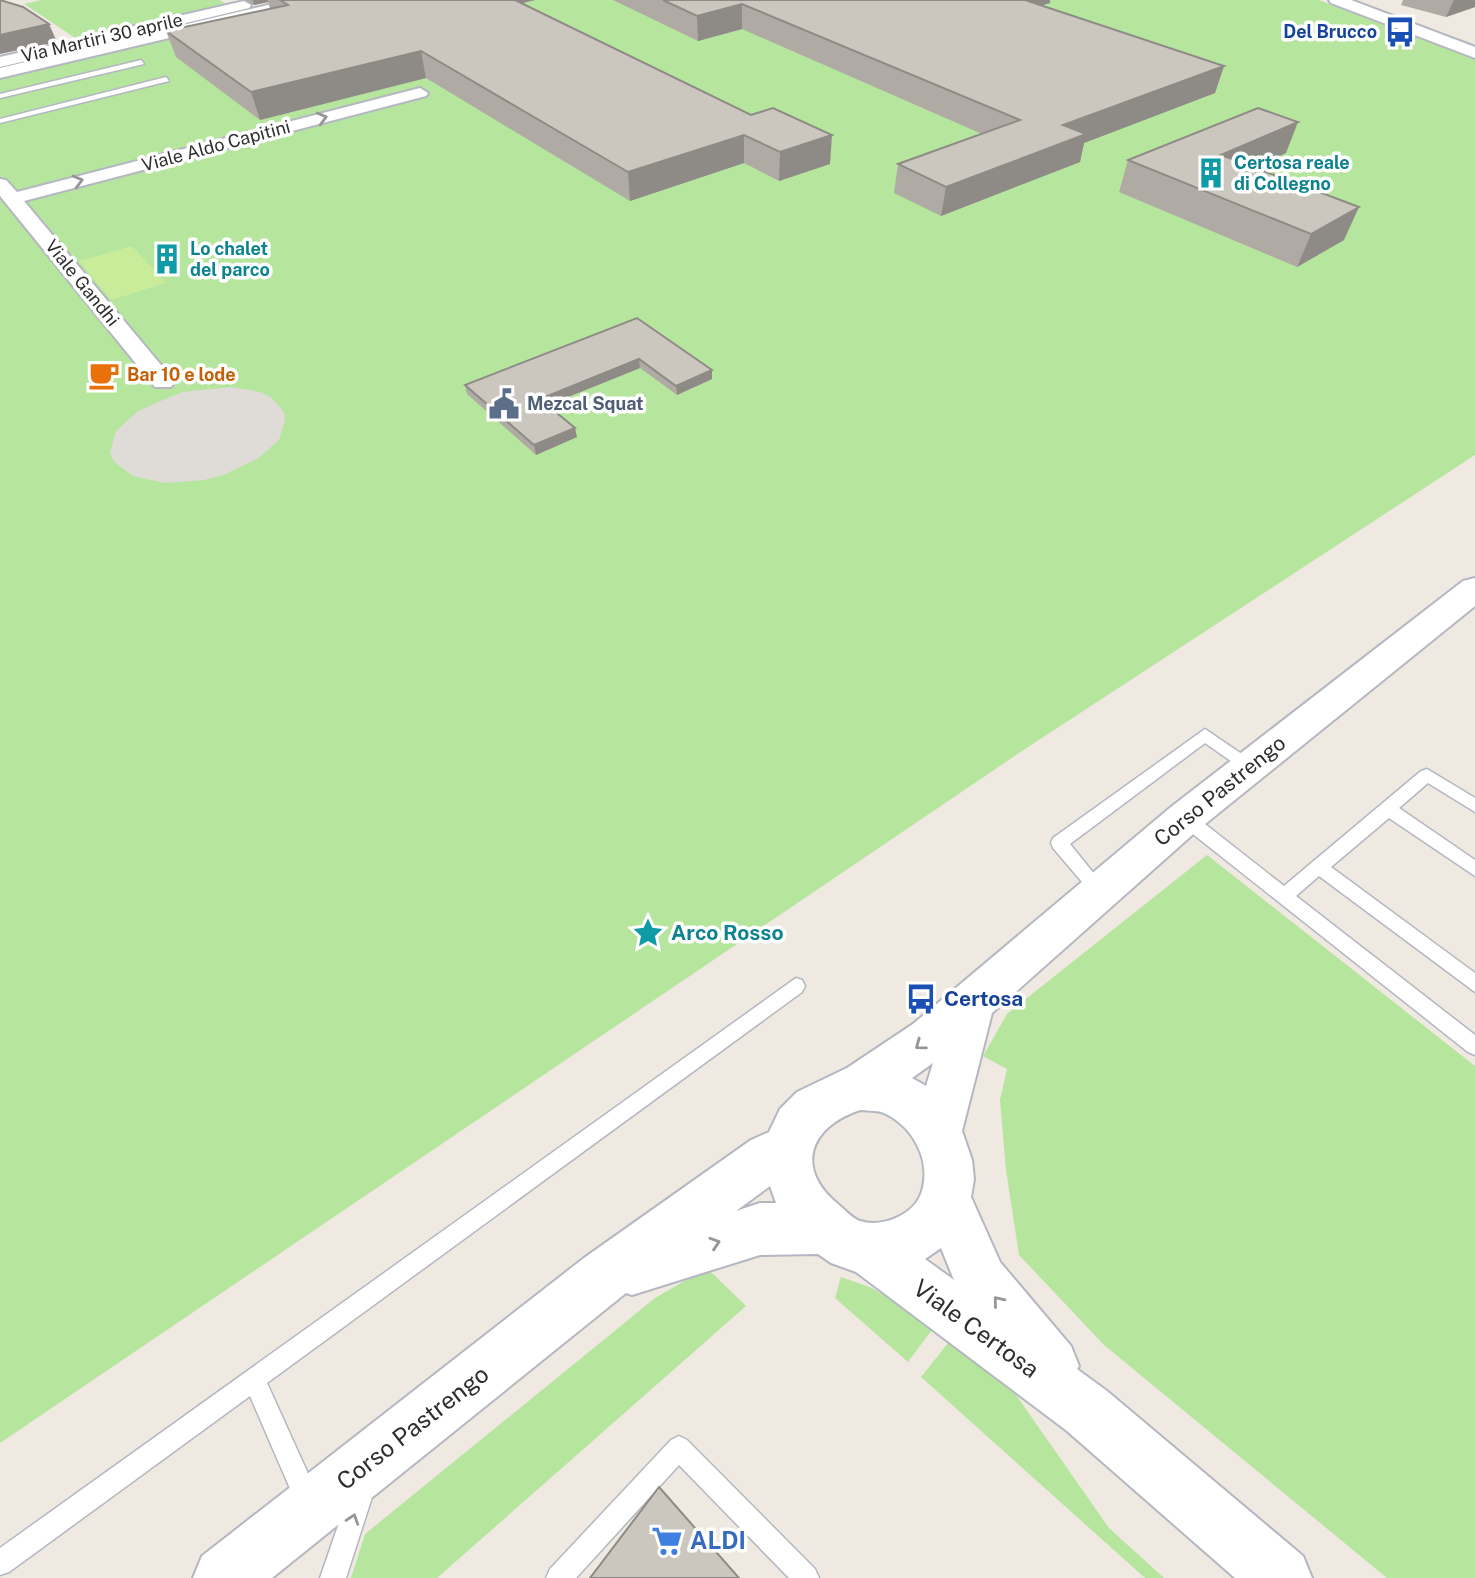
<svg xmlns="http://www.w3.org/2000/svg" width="1475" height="1578" font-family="'Public Sans',sans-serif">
	<rect width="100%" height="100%" fill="#efe9e1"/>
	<g fill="#b6e59e">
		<path d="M41,0H219L230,6L80,41L24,4Z"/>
		<path d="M322,0H1319L1475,59V455L1025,749L0,1443V77Z"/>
		<path d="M1207,855L1475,1066V1578H1387L1104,1345L1019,1255L1006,1170L1000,1100L1007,1069L983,1056L1007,1014Z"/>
		<path d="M707,1268L746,1306L437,1578H351L365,1534L655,1298Z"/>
		<path d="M841,1277L872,1288L934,1327L908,1362L835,1298Z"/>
		<path d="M949,1342L1016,1395L1109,1528L1164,1578H1145L921,1377Z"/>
	</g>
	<path fill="#c9ec9a" d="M132,246L166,283L111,300L79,261Z"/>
	<path fill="#dfdcd8" d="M232,387L260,392L271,397L284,412L285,420L279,440L257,459L223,475L204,480L165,483L133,476L114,462L110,452L116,431L138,411L182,392Z"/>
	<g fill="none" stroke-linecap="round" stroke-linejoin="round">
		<g stroke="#b4b7c1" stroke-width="3">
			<g id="lane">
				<path d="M141,60L144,64L0,98V94Z"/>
				<path d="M166,77L169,81L0,123V119Z"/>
				<path d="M1205,729L1255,763L1258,767L1255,771H1245L1205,743L1070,844L1108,891L1106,896L1100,898L1094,896L1053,848L1051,843L1053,838Z"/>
				<path d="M1427,769L1475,798V812L1428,783L1399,808L1475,860V876L1389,818L1331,867L1475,973V992L1319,876L1296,896L1475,1035V1055L1468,1052L1179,823L1177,818L1179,813H1191L1284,886L1421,771Z"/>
				<path d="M796,978L802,980L805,986L802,992L267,1383L319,1498L316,1507L307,1510L298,1507L250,1396L9,1572L0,1575V1548Z"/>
				<path d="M679,1436L687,1440L815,1569L819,1578H789L679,1465L576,1578H546L550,1569L671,1440Z"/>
				<path d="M362,1479L371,1482L374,1491L346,1578H320L353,1482Z"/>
			</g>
		</g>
		<g stroke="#b4b7c1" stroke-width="4">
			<g id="street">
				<path d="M244,1L251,5L249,8L0,67V57Z"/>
				<path d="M420,88L428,93L426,96L24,201L171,377L175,382L171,387H155L0,196V179L6,180L17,192Z"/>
			</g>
		</g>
		<g stroke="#b4b7c1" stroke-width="4">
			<g id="secondary">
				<path d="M289,0H317L309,5L0,78V68Z"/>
				<path d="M1329,0H1351L1475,47V58L1331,3Z"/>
				<path d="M1475,578V606L1199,829L992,1013L962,1131L972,1160L974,1179L971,1197L1000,1262L1071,1346L1079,1366L1077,1369L1107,1391L1303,1556L1312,1578H1235L1067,1431L856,1272L831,1263L818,1254L760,1255L632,1295L626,1293L272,1578H193L202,1556L584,1258L751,1140L769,1132L780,1109L797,1092L847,1068L913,1024L1171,807L1463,581ZM933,1063L926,1086L912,1078ZM860,1110C869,1111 879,1110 886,1114C914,1128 931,1161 922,1191C915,1215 882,1228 860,1221C853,1219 845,1210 839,1205C794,1169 809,1127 860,1110ZM770,1186L776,1203H760L736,1211ZM941,1248L954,1280L925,1259Z"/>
			</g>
		</g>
		<use href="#lane" fill="#fff" fill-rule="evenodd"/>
		<use href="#street" fill="#fff" fill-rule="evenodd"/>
		<use href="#secondary" fill="#fff" fill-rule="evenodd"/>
	</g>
	<g fill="#afaba4">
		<path d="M245,0H535L522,3L830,164L779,181L744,163L630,201L426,78L260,120L176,57L166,31L270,9L268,2L254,5Z"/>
		<path d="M613,0H1050V3L1041,5L1224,66L1215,93L1084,143L1080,162L941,216L894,193L898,164L982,134L742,29L698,41Z"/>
		<path d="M1403,0H1475V7L1446,17L1401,5Z"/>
		<path d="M1286,153L1254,168L1344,240L1297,267L1119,192L1128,160Z"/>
		<path d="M637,318L712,379L677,395L640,368L548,405L577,437L536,455L467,394L465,385Z"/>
	</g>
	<g fill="#8e8b86">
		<path d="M253,0H268V2L254,5Z"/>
		<path d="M488,0H535L490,11Z"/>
		<path d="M1002,0H1050V3L999,18Z"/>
		<path d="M1454,0H1475V7L1446,17Z"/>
		<path d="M742,4V29L698,41L697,16Z"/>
		<path d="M49,24L57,42L0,54V35Z"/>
		<path d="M421,51L426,78L260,120L251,92Z"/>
		<path d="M1224,66L1215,93L1084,143L1080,162L941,216L946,187L1063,125Z"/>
		<path d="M1298,122L1286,153L1210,187L1221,155Z"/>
		<path d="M744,135V163L630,201L628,172Z"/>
		<path d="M832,135L830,164L779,181L780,152Z"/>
		<path d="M1359,207L1344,240L1297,267L1311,234Z"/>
		<path d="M639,359L640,368L541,408L540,399Z"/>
		<path d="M712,370V379L677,395L676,386Z"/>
		<path d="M575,428L577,437L536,455L534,445Z"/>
	</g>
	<g fill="#cbc7bf" stroke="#8e8b86" stroke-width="2">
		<path d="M0,0L23,7L49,24L0,35Z"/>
		<path d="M280,0H515L751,115L773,108L832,135L780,152L744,135L628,172L421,51L251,92L166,31L288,5Z"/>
		<path d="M663,0H1025L1224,66L1063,125L1086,134L946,187L898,164L1020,120L742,4L697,16Z"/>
		<path d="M1258,108L1298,122L1221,155L1359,207L1311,234L1128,160Z"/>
		<path d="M637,318L712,370L676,386L639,359L540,399L575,428L534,445L465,385Z"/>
		<path d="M659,1487L739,1578H590Z"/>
	</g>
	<defs><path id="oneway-chevron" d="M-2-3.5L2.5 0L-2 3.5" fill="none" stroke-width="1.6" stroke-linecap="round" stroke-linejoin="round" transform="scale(1.75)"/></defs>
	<g stroke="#969696">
		<use href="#oneway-chevron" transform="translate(322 118) rotate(-15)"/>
		<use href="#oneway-chevron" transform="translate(78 181) rotate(-15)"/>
		<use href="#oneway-chevron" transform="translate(920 1045) rotate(144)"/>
		<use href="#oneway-chevron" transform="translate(715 1243) rotate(-18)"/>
		<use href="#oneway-chevron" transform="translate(998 1301) rotate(-129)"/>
		<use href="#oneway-chevron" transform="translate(353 1519) rotate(-72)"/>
	</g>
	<defs>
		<g id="bus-bare" transform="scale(2.415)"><path d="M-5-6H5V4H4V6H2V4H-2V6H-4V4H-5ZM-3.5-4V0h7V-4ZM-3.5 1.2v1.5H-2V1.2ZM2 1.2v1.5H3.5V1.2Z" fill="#1a4fb4" stroke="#fff" stroke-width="2.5" paint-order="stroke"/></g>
		<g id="building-bare" transform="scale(2.415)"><path d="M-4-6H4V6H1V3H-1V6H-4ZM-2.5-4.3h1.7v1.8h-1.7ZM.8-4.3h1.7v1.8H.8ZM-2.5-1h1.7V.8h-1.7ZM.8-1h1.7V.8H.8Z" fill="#0f9aa8" stroke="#fff" stroke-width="2.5" paint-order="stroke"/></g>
		<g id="cafe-bare" transform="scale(2.415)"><path d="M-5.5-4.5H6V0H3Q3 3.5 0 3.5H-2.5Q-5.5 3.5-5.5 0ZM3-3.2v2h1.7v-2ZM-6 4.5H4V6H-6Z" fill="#e8710a" stroke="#fff" stroke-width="2.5" paint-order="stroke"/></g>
		<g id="civic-bare" transform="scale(2.415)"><path d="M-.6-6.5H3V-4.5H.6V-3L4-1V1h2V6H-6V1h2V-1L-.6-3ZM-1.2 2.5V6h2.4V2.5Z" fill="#5c6f8a" stroke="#fff" stroke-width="2.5" paint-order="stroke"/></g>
		<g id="sight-bare" transform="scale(2.415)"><path d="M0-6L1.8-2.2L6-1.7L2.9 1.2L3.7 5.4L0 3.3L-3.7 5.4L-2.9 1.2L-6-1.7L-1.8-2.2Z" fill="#0f9aa8" stroke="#fff" stroke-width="2.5" paint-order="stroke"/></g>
		<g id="supermarket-bare" transform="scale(2.415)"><path d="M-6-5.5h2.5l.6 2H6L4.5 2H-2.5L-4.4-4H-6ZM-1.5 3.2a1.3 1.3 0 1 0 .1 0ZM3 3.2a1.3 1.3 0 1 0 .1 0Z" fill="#3f7fe0" stroke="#fff" stroke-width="2.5" paint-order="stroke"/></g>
	</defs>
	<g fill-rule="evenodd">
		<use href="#bus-bare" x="1400" y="32"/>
		<use href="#building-bare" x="1211" y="173"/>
		<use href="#building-bare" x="167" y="259"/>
		<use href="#cafe-bare" x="104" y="375"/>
		<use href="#civic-bare" x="504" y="404"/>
		<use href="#sight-bare" x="648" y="933"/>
		<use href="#bus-bare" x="921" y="999"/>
		<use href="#supermarket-bare" x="667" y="1541"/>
	</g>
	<g text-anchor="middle" stroke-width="7" stroke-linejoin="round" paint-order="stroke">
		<g font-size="18" font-weight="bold" fill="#164399" stroke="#fff" text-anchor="end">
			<text x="1377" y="38">Del Brucco</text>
		</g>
		<g font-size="18" fill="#2e2e2e" stroke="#fff">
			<text transform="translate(102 38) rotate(-13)" y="6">Via Martiri 30 aprile</text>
			<text transform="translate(216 146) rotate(-15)" y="6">Viale Aldo Capitini</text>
			<text transform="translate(82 283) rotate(51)" y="6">Viale Gandhi</text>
		</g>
		<g font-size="18" font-weight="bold" fill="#0d838f" stroke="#fff" text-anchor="start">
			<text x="1234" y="169">Certosa reale<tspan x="1234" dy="21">di Collegno</tspan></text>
			<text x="190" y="255">Lo chalet<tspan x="190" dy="21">del parco</tspan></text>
		</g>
		<g font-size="18" font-weight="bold" fill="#c56008" stroke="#fff" text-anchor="start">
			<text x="127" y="381">Bar 10 e lode</text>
		</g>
		<g font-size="18" font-weight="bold" fill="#4e5e75" stroke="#fff" text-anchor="start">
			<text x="527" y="410">Mezcal Squat</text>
		</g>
		<g font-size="21" fill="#2e2e2e" stroke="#fff">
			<text transform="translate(1220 791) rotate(-39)" y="7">Corso Pastrengo</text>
		</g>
		<g font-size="21" font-weight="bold" fill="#0d838f" stroke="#fff" text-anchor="start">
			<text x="671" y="940">Arco Rosso</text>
		</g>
		<g font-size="21" font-weight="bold" fill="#164399" stroke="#fff" text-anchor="start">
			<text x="944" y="1006">Certosa</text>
		</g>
		<g font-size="24" fill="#2e2e2e" stroke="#fff">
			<text transform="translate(976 1329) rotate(36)" y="8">Viale Certosa</text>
			<text transform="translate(413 1428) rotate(-38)" y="8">Corso Pastrengo</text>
		</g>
		<g font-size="24" font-weight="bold" fill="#366cbe" stroke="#fff" text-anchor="start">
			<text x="690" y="1549">ALDI</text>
		</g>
	</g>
</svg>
